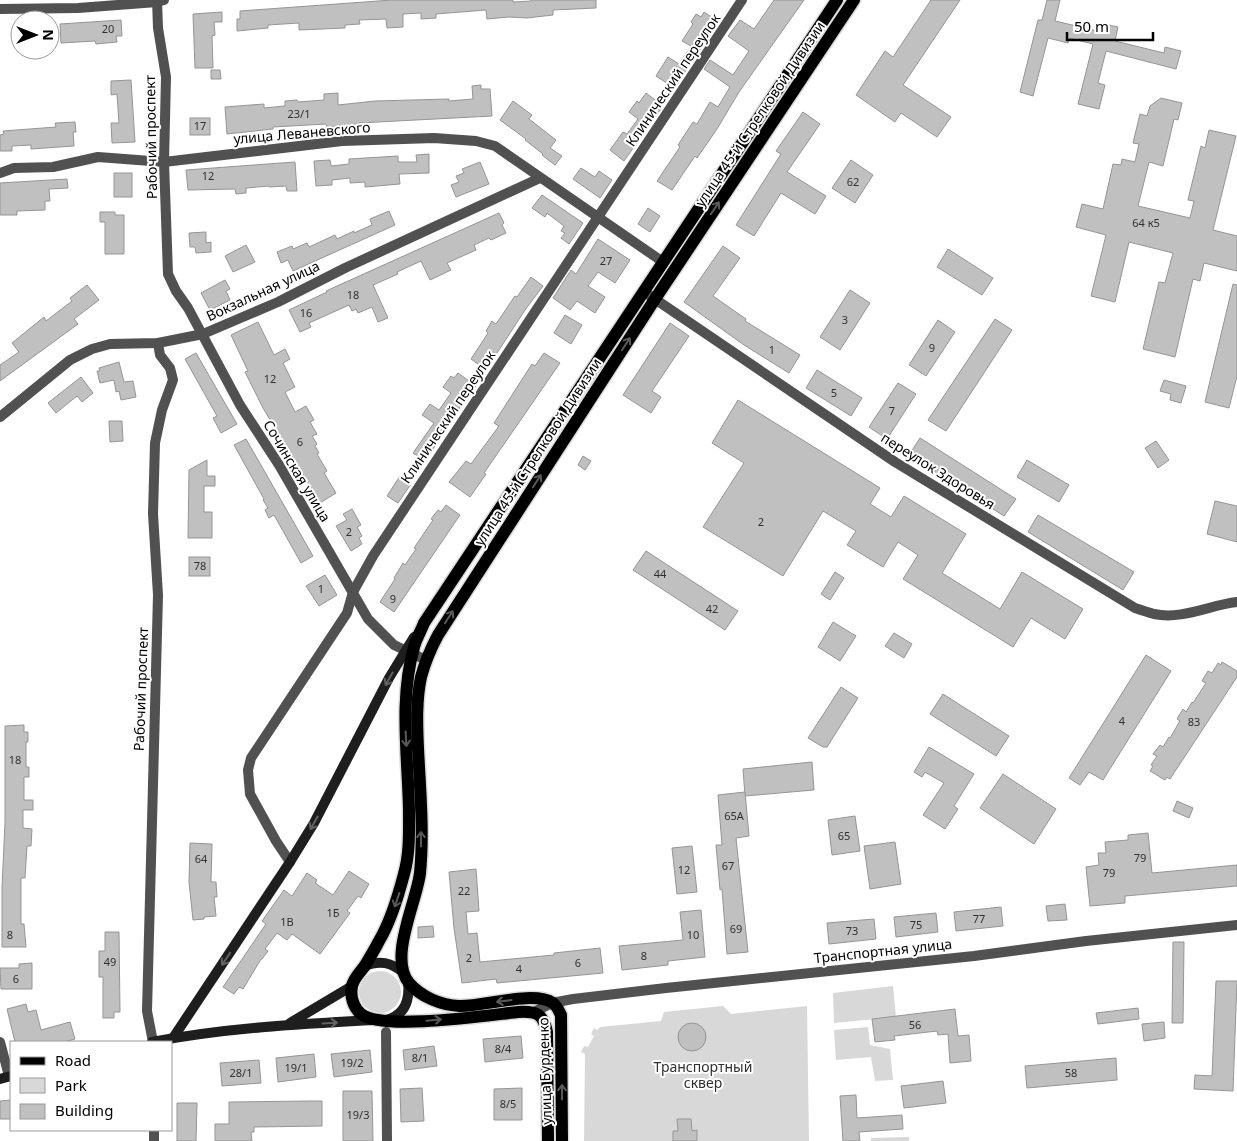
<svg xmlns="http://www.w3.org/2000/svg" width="1237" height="1141" font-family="'Noto Sans',sans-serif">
	<rect width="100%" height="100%" fill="#fff"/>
	<g fill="#d8d8d8">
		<circle cx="380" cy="992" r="21"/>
		<path d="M893,986L896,1017L834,1023L833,993Z"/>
		<path d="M723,1006L731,1014L807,1006L809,1141H584L585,1054L581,1052L584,1046L588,1047L594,1036L591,1034L594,1028L597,1030L600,1027L661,1021L664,1012Z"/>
		<path d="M868,1027L870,1045L890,1049L893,1080L875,1081L871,1057L836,1060L834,1030Z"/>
		<path d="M909,1137V1141H871V1138Z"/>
	</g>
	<g fill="#c0c0c0" stroke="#959595">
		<path d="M392,0H513V2L531,1V0H596V8L553,10V15L527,18L509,17L487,19L486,10L436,14V18L421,19V13L403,14V27L387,28L386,19L359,20L360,24L345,25V28L299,30V23L268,25V28L237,31V19H240V11Z"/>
		<path d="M774,0H804L739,92L717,129L697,158L695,156L672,190L657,181L680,147L678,145L693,122L697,124L710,102L718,107L730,87L704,69L710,60L733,75L749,51L728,36L740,20L754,29Z"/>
		<path d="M931,0H960L903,85L951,117L937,137L901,113L895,122L856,95L885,51L893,57Z"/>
		<path d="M1047,0H1060L1055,21L1102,32L1104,24L1118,27L1115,41L1164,53L1165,47L1181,51L1176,69L1106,51L1098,83L1105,85L1099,109L1078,104L1093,44L1069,38L1068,43L1048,38L1033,96L1020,92L1038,20H1042Z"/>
		<path d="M222,12V22H214L215,35L212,36L213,68H195L193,14Z"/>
		<path d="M704,12L719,22L674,88L656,76L668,57L679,64L691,46L682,41L693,24L691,22L696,14L701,17Z"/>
		<path d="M121,20L122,36H116L117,42L96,44L95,41L61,43L60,24Z"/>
		<path d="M211,70H220L221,79H211Z"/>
		<path d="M131,80L135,142L112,143L111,123H119L117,94L111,95V81Z"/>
		<path d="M481,85V89H490L492,116L359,123V124L327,127L326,124L273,127V129L227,134L225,107L264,104V108L285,106V101L297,100L298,102L324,100V94L338,93V105L375,101L449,99V101L473,99L472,86Z"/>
		<path d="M646,93L663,106L624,161L610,150L623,132L627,134L638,119L629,112L637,101L639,103Z"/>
		<path d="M1161,98L1182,103L1178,120L1174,119L1163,166L1149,162L1138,206L1190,218L1194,201L1188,200L1201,146L1205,148L1209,130L1236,136L1213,230L1237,236V271L1204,263L1200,281L1193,279L1175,357L1143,349L1159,282L1165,283L1173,253L1129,242L1115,302L1091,296L1106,235L1076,227L1082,204L1103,209L1113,164L1121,165L1122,159L1135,162L1139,144L1133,143L1140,114L1147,116L1150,106Z"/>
		<path d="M513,101L532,115L529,119L556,140L550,148L562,156L555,165L542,155L543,154L525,140L526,139L500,120Z"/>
		<path d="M803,112L820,124L787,172L826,196L815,214L781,193L754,236L736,225L781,154L776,151Z"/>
		<rect x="190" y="118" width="20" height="17"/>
		<path d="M75,122L76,132H73L74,146L31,149V145L12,146V151H0V135L4,134L3,131L56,127L55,123Z"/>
		<path d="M429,154V173L399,174L400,184L365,187V182L350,183V178L332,180V185L316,186L314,161L330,160L331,166L349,164V159L398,156V162H417L416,155Z"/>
		<path d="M851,160L873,175L855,203L832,188Z"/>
		<path d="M295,162L297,191H287L286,186L269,187V186L246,188V193L236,194L235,189L188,190L186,170Z"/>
		<path d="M480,162L489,184L456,197L451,185L459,182L456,176L464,173L462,169Z"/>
		<path d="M581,168L595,177L599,171L612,180L600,198L573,179Z"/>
		<rect x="114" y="173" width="18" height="24"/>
		<path d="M67,179L68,188L49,189L50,201H45V210L17,211V215H0V183Z"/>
		<path d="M542,195L583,223L569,244L561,238L565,233L561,231L564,226L547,213L545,217L532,208Z"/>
		<path d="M648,208L660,216L650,232L638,224Z"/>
		<path d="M389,211L395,225L293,271L288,260L281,263L277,252L292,246L293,249L307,243L309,247L335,235L337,239L354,231V233L372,225L370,219Z"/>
		<path d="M100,212H115V215H124V254H105V222H100Z"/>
		<path d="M499,213L504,223L502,225L506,233L491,240L489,238L474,245L476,250L447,263L451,270L430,280L421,261L397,272L398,274L373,285L388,318L378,322L372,307L358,313L356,309L352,311L349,305L309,323L311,327L300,332L289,310L327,292L326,291Z"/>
		<path d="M206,232V243L211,242V252L196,253L195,247H190L189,233Z"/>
		<path d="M598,239L630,260L615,283L598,272L588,286L605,297L595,313L577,301L570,310L553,298L571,270L576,274Z"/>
		<path d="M246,245L255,262L233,272L225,256Z"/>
		<path d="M723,246L740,258L713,296L746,319L745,321L800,355L789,373L744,345L684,302Z"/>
		<path d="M948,249L993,278L982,295L937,267Z"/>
		<path d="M531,277L543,286L525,310L486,370L471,359L488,333L486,331L492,321L496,324L515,296L517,297Z"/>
		<path d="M225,280L230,289L226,291L230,300L210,310L201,293Z"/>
		<path d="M1233,284L1237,285V376L1229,408L1205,402Z"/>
		<path d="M87,285L99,300L74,319L78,324L0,381V365L19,352L12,343L44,317L46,321L72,301L70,298Z"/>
		<path d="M850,290L870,303L840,350L820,337Z"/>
		<path d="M565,315L582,325L571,344L554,333Z"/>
		<path d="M995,319L1012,330L946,431L928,420Z"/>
		<path d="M938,320L955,332L926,376L909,365Z"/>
		<path d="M258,322L274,355L285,349L290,359L283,363L295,387L285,392L295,412L306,406L314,420L310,422L317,434L312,436L317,444L315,446L319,453L317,454L327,471L324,473L336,493L320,503L263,408L245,372L248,371L231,335Z"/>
		<path d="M670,323L689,336L652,391L661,397L651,413L623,395Z"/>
		<path d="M196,353L237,424L221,433L213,418L217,416L185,359Z"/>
		<path d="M544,353L560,363L484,473L486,474L470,497L449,482L466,461L471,464L499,426L494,423L532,364L535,366Z"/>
		<path d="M119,362L124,382L133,381L136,397L121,400L119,391L116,392L114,380L100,383L97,371H100L99,368Z"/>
		<path d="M817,370L862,398L851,416L806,388Z"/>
		<path d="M458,373L476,386L459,407L460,408L425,461L413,453L434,423L422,415L430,404L439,410L451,393L443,387L451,376L454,378Z"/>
		<path d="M81,377L93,393L82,402L77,396L56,413L48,403Z"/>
		<path d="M1164,380L1186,386L1181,403L1170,400L1171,394L1160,391Z"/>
		<path d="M898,383L916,394L887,439L869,427Z"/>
		<path d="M738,400L880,488L870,504L891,517L904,496L966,534L942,573L1000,609L1022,572L1083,609L1065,639L1031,618L1013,647L903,579L918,555L898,542L883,567L847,545L856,531L823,511L783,576L703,527L744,463L712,443Z"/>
		<path d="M109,421H122L123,441L110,442Z"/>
		<path d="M920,438L1016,499L1004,516L909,455Z"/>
		<path d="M246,439L313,556L301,563L274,515L269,518L265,510L268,508L263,500L264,499L234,445Z"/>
		<path d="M1156,441L1169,460L1158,468L1145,448Z"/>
		<path d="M583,456L591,461L585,470L578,465Z"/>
		<path d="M207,460V476H215V486H204V512H212V538H188L189,470Z"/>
		<path d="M1027,460L1069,485L1059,502L1017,477Z"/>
		<path d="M400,476L411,484L398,503L387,496Z"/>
		<path d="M1215,501L1237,506V542L1207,534Z"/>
		<path d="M446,505L460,515L394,612L380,602L395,579L394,578L403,563L405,565L416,549L414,548L433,520L431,519L438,510L441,512Z"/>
		<path d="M352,509L361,525L357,527L362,536L359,538L362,544L351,551L336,526L347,520L343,514Z"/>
		<path d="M1038,515L1134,572L1123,590L1028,532Z"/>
		<path d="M646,551L738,611L725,630L633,570Z"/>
		<rect x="189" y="557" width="21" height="19"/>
		<path d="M835,572L844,578L830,600L821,594Z"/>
		<path d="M325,575L337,595L319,606L306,586Z"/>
		<path d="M833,622L856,636L840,661L818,647Z"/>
		<path d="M894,633L912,644L904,658L885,646Z"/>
		<path d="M1146,655L1171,671L1103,780L1089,772L1080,785L1069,778Z"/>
		<path d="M1222,662L1237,671V677L1170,779L1167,777L1165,780L1150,771L1153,766L1151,765L1157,756L1153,754L1160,745L1163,747L1169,737L1170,738L1180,721L1177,719L1183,709L1186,712L1192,702L1193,703L1206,683L1202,681L1208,671L1212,673L1218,663L1221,665Z"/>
		<path d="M841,687L858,698L827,747H823L808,738Z"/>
		<path d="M943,694L1009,736L996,756L930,714Z"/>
		<path d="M24,725V732H28V742H26V767H29V777H24V800H33V810H23V828L32,829L31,846H27L25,878H21V924H24L26,947H2V888L5,822V726Z"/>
		<path d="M929,747L974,774L954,806L958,809L945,829L923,815L944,783L925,772L922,777L914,772Z"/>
		<path d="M812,762L814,790L745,796L743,769Z"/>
		<path d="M1003,774L1056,809L1034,844L980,808Z"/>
		<path d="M745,792L749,836L736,838L748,952L727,954L722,889L720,890L716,845H722L718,795Z"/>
		<path d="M1177,801L1193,808L1189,818L1173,811Z"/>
		<path d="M855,816L860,851L832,855L828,820Z"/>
		<path d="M1148,833L1152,873L1237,865V886L1125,896V903L1090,906L1086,867L1099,865L1098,853H1106L1105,842L1128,840V835Z"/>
		<path d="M895,842L901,884L870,889L864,846Z"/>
		<path d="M190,843L212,844L211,882H216L217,897H214L216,916L204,917V919L193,920L189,882Z"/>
		<path d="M692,846L697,892L677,894L672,848Z"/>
		<path d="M476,869L479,911L466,912L468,934L477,933L480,962L554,955V953L600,948L603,973L497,983L496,979L462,983L454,928L449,872Z"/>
		<path d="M349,871L369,884L361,898L358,896L347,911L350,913L320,954L292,934L287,940L277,933L265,949L268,951L262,959H261L243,989L239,987L234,994L223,987L266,924L262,921L284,890L292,896L307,873L317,880L315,883L333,895Z"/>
		<path d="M1065,904L1067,920L1048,921L1046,906Z"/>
		<path d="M1001,907L1003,926L956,931L954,912Z"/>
		<path d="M701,910L705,957L668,961V965L622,970L619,946L683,940L680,912Z"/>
		<path d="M936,913L938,932L896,937L894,917Z"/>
		<path d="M874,919L876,939L829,944L827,923Z"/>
		<path d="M433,926L434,937L418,938V927Z"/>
		<path d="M105,932H119L120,1012H114V1018H103V977H99V951H105Z"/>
		<path d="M1173,942H1184L1183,1023H1172Z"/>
		<path d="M32,963V989H1L0,968H19V964Z"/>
		<path d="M1216,981H1237L1233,1091L1194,1089L1195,1075L1212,1076Z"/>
		<path d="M26,1004L28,1012L36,1010L41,1030L70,1022L75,1039L65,1042H15L7,1009Z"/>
		<path d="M1138,1008L1139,1019L1098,1024L1096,1013Z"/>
		<path d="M955,1009L958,1036L969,1035L971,1061L950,1063L948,1034L938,1035L937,1031L894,1036L895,1040L875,1042L872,1019Z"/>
		<path d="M1164,1022L1165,1038L1144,1041L1142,1024Z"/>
		<circle cx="692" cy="1037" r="14"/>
		<path d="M521,1036L523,1058L485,1062L483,1039Z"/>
		<path d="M434,1046L437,1066L405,1070L403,1050Z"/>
		<path d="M370,1050L372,1072L334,1077L331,1054Z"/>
		<path d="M314,1054L316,1077L278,1082L276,1058Z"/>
		<path d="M1116,1058L1117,1080L1027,1088L1025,1066Z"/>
		<path d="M259,1060L261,1083L222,1086L220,1063Z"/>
		<path d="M943,1081L946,1103L904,1108L901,1086Z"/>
		<path d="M422,1088L424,1121L401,1122L400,1089Z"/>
		<path d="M522,1088V1120H494V1089Z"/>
		<path d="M343,1091H372L373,1141H343Z"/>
		<path d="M856,1095L857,1118L902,1115L903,1129L859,1132L860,1141H843L840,1096Z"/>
		<path d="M11,1100V1119H0V1101Z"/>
		<path d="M310,1101H322V1126L254,1127V1132H251L252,1141H215V1124H229V1102Z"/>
		<path d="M177,1103H197L196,1141H177Z"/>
		<path d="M677,1119H691L692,1131L697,1130V1141H673V1131H678Z"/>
	</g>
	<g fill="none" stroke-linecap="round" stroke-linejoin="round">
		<g stroke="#dbdbdb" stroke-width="15">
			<g id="primary">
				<path d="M548,1141L547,1032C543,1013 536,1011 518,1012C489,1015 382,1031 361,1014C353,1007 350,996 352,986C354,977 361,972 366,964C370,957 375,949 379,941C391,921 398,897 404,874C410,853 409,831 409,810C408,756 399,700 414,647C416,639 421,631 424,623L837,0"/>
				<path d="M562,1141L561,1015C559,1011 557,1006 553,1003C533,990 483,1007 459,1006C441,1005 421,997 409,983C388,958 417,901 420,873C424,832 420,790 418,748C417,725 416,700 421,677C425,662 431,648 438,635L655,299L854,0"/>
			</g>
		</g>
		<g stroke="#515151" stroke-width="10">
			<path d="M157,0L158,28L166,77L164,162L168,274L176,291L188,308L240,405L279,465L368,619L394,645L426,660"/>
			<path d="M0,9L78,8L157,2L164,0"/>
			<path d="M0,173L14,168L53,167L98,157L164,162L342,141L434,138L476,141L495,146L663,262"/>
			<path d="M649,295L895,462L1135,608C1141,610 1147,612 1154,614C1182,620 1210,605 1237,602"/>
			<path d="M0,417L70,360L92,349L110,344L158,343L203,334L278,302L345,268L540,178"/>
			<path d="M290,862L276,841L250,794L248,770L251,758L347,613L353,592L373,556L742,0"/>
			<path d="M534,1012L552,1003L573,999L666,988L974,956L1086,941L1237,925"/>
			<path d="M386,1032L387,1141"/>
			<path d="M0,1042L9,1076"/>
			<path d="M153,1042L147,1011L158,595L153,514L155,443L162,410L173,380L170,368L160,355L158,343"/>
			<path d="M154,1130V1141"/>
		</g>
		<g stroke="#1e1e1e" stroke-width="10">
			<path d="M364,966C380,960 391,962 404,973"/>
			<path d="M386,1020C405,1015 410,1000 408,982"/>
			<path d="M290,1023L352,986"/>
			<path d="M173,1038L290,862L314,823L389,678L414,637"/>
			<path d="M152,1042C225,1028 299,1024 373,1020"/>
			<path d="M0,1079L11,1076"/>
		</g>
		<use href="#primary" stroke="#000" stroke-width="12"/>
	</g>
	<defs><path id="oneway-shaft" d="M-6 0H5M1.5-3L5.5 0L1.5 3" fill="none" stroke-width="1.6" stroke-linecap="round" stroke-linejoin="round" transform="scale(1.25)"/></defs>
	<g stroke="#595959">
		<use href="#oneway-shaft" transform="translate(715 208) rotate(-56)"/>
		<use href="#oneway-shaft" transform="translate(626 344) rotate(-57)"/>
		<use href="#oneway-shaft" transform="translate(537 481) rotate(-57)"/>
		<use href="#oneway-shaft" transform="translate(449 617) rotate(-57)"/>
		<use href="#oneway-shaft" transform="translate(406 739) rotate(87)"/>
		<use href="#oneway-shaft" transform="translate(421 839) rotate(-90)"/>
		<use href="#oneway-shaft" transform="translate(397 900) rotate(109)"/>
		<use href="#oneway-shaft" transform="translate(504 1001) rotate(173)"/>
		<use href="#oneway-shaft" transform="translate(434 1020) rotate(-5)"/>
		<use href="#oneway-shaft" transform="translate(562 1092) rotate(-90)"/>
	</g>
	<g stroke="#626262">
		<use href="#oneway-shaft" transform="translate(389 679) rotate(119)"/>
		<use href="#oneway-shaft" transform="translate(314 823) rotate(119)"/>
		<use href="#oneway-shaft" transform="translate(226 959) rotate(124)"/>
		<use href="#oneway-shaft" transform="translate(330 1023) rotate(-3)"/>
	</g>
	<g text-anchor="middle" stroke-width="4" stroke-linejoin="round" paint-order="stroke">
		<g font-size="11" fill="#303030">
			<text x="108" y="33">20</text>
			<text x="299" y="118">23/1</text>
			<text x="200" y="130">17</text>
			<text x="208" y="180">12</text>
			<text x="853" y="186">62</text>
			<text x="1146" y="227">64 к5</text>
			<text x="606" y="265">27</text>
			<text x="353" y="299">18</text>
			<text x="306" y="317">16</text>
			<text x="845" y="324">3</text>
			<text x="932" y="352">9</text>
			<text x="772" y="354">1</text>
			<text x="270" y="383">12</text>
			<text x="834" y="397">5</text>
			<text x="892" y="415">7</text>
			<text x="300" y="446">6</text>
			<text x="761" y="526">2</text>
			<text x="349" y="536">2</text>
			<text x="200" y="570">78</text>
			<text x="660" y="578">44</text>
			<text x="321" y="593">1</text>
			<text x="393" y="603">9</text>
			<text x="712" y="613">42</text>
			<text x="1122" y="725">4</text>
			<text x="1194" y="726">83</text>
			<text x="15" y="764">18</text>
			<text x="734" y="820">65А</text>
			<text x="844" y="840">65</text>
			<text x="1140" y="862">79</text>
			<text x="201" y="863">64</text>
			<text x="728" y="870">67</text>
			<text x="684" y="874">12</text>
			<text x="1109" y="877">79</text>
			<text x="464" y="895">22</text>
			<text x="333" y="917">1Б</text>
			<text x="979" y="923">77</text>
			<text x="287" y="926">1В</text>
			<text x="916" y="929">75</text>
			<text x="736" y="933">69</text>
			<text x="852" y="935">73</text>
			<text x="10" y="939">8</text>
			<text x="693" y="939">10</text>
			<text x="644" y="960">8</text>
			<text x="469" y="962">2</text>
			<text x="110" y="966">49</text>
			<text x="578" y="967">6</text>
			<text x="519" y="973">4</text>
			<text x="16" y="983">6</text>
			<text x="915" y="1029">56</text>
			<text x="503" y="1053">8/4</text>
			<text x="420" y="1062">8/1</text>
			<text x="352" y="1067">19/2</text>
			<text x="296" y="1072">19/1</text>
			<text x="241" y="1077">28/1</text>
			<text x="1071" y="1077">58</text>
			<text x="508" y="1108">8/5</text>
			<text x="358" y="1119">19/3</text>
		</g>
		<g font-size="14" fill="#000" stroke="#fff">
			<text transform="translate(673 80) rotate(-56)" y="5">Клинический переулок</text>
			<text transform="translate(760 114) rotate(-56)" y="5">улица 45-й Стрелковой Дивизии</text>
			<text transform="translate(302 133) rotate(-5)" y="5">улица Леваневского</text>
			<text transform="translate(151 137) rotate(-91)" y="5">Рабочий проспект</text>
			<text transform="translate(263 291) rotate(-25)" y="5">Вокзальная улица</text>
			<text transform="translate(448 417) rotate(-56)" y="5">Клинический переулок</text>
			<text transform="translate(538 452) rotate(-57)" y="5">улица 45-й Стрелковой Дивизии</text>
			<text transform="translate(297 471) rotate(59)" y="5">Сочинская улица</text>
			<text transform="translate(938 471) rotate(32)" y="5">переулок Здоровья</text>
			<text transform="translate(141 689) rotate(-88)" y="5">Рабочий проспект</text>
			<text transform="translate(883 951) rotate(-6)" y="5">Транспортная улица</text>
			<text transform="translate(545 1071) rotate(-92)" y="5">улица Бурденко</text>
		</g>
		<g font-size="14" fill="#2f2f2f" stroke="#fff">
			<text x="703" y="1072">Транспортный<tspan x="703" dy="16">сквер</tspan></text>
		</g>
	</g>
	<rect x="10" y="1041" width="162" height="90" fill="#ffffff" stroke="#999999"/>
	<rect x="20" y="1057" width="25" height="8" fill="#000000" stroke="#999999"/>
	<text x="55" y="1066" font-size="15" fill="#000000">Road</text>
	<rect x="20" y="1078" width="25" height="15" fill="#d8d8d8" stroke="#999999"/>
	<text x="55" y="1091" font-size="15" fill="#000000">Park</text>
	<rect x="20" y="1104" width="25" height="15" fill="#c0c0c0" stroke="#999999"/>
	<text x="55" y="1116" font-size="15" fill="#000000">Building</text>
	<g transform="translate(35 35) rotate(90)"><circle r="24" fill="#ffffff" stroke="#999999"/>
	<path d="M0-4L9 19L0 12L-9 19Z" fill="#000000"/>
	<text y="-8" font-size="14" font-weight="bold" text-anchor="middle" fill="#000000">N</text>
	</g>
	<path d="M1067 32v8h86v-8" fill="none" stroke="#000000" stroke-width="2.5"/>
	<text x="1074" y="32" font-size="15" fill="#000000" stroke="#ffffff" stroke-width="4" paint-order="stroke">50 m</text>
</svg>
